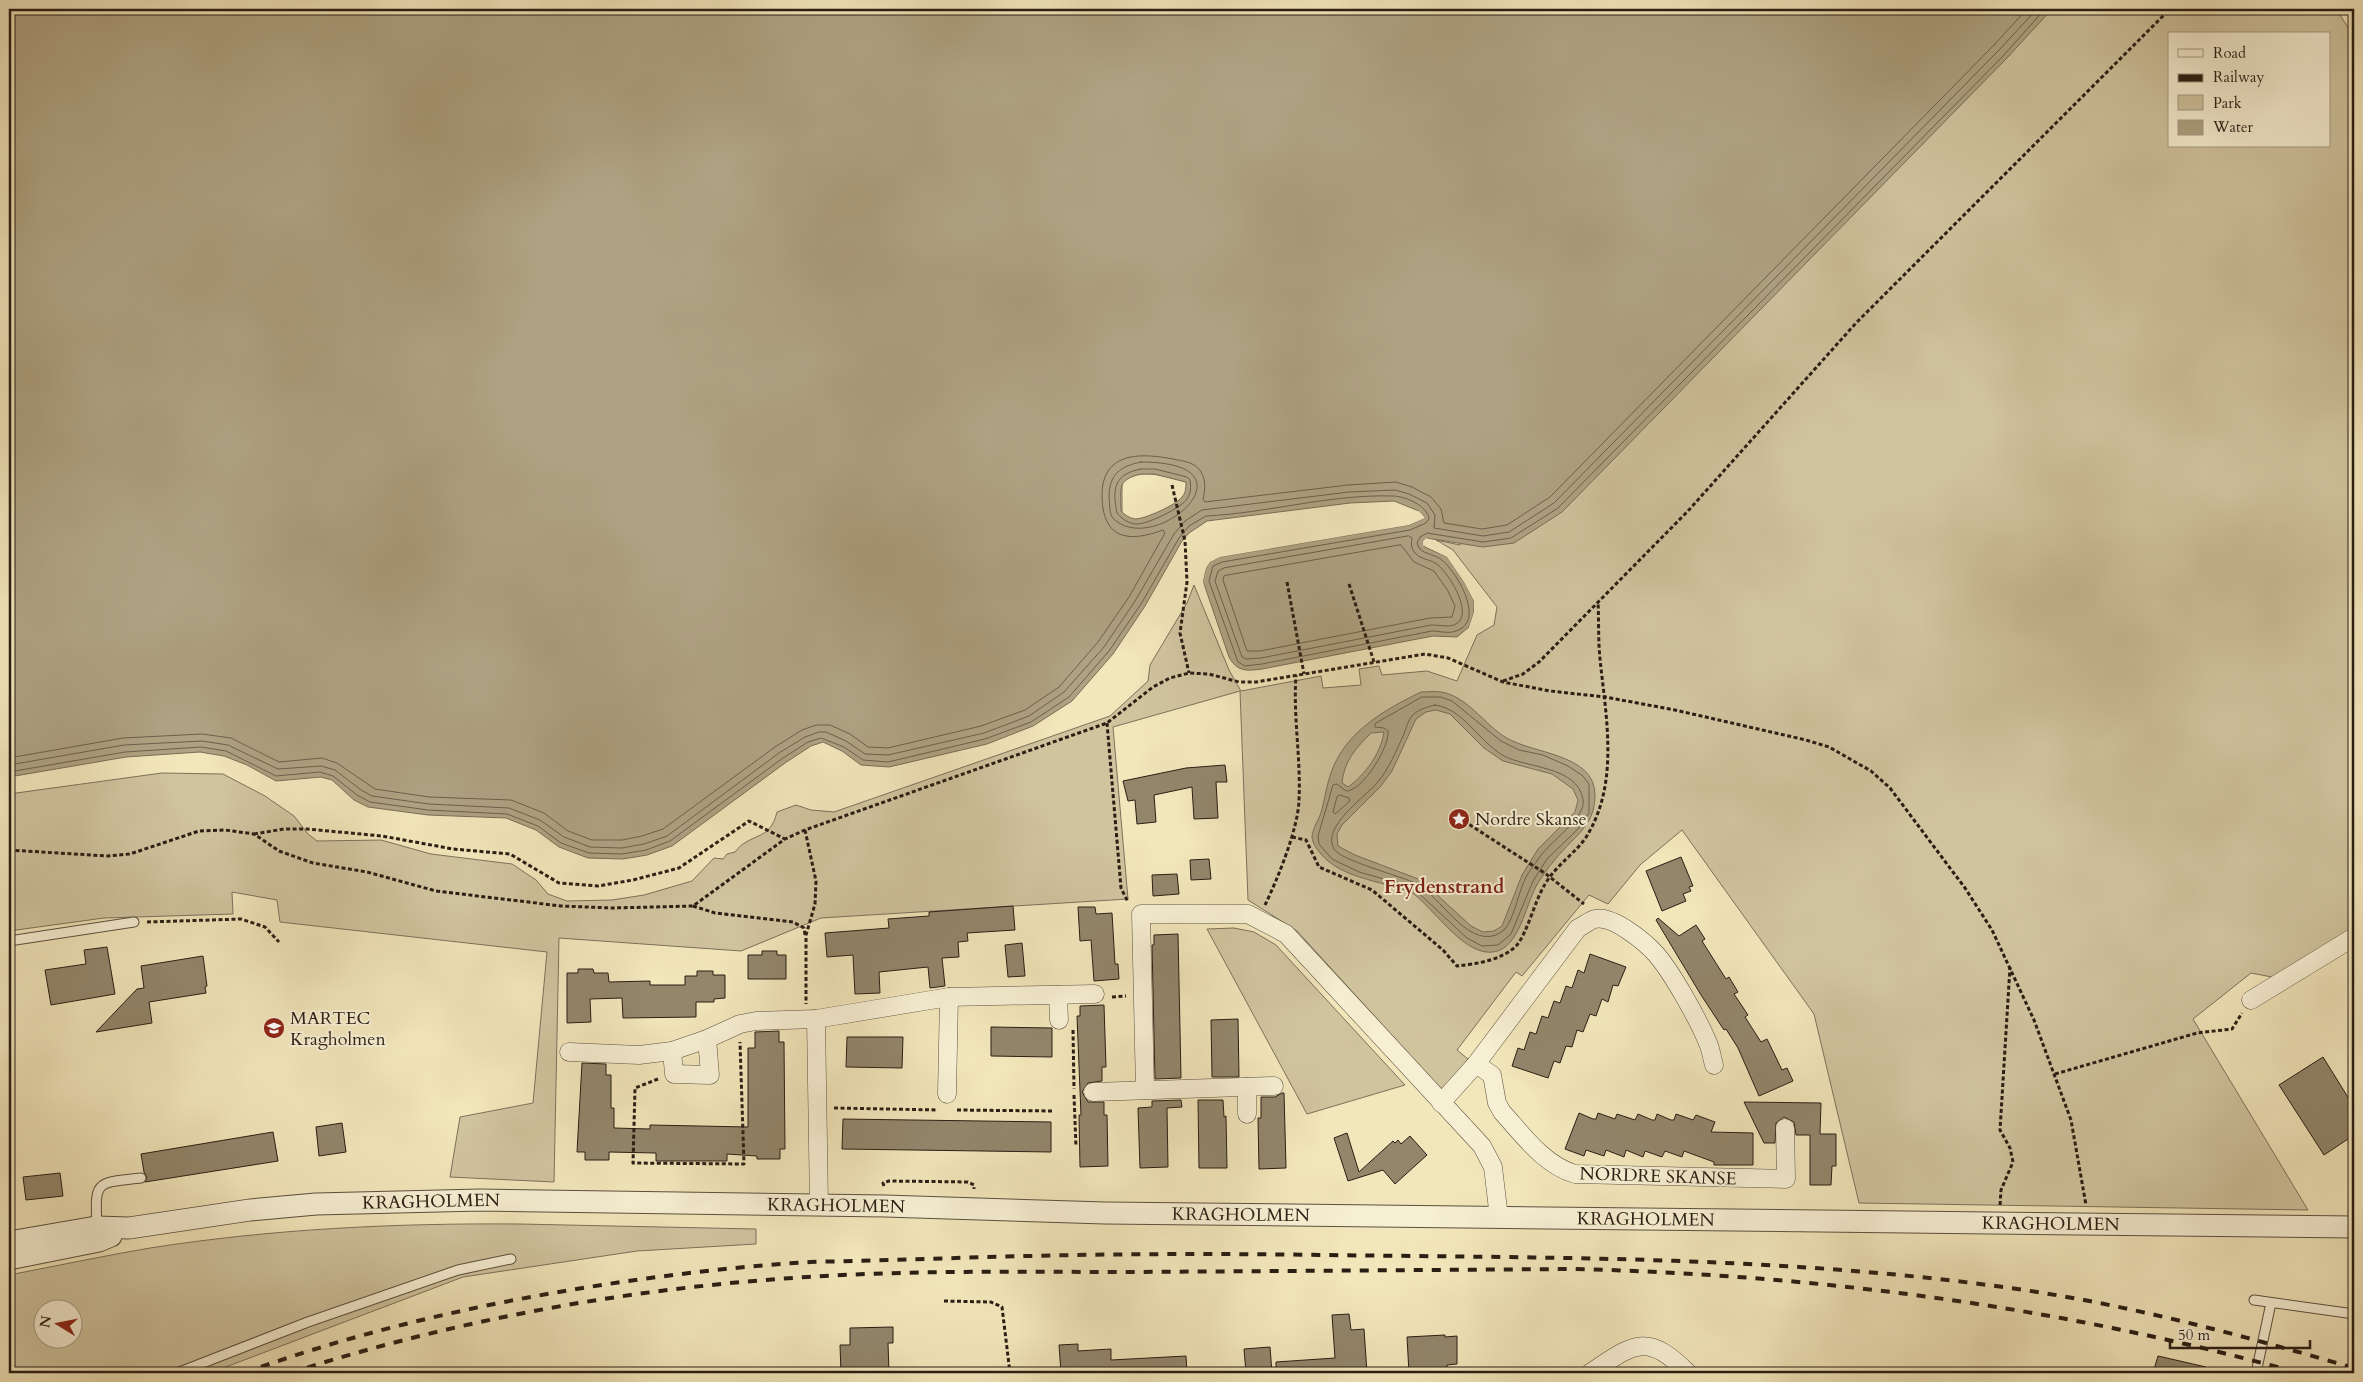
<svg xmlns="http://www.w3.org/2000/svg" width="2363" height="1382" font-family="Cardo,serif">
	<rect width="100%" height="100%" fill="#f2e6bb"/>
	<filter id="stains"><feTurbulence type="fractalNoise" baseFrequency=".004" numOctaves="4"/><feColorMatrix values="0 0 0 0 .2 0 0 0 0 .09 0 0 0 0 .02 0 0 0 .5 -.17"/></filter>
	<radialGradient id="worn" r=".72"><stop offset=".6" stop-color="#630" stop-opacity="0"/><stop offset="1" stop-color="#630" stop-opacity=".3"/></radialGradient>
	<g fill="#d0c49f" stroke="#7c715a" fill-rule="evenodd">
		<path d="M524,9L2337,10L2354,37V928L2277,978L2251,973L2193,1019L2308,1210L1859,1203L1814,1014L1682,830L1640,865L1608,904L1589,895L1522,976L1516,972L1457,1050L1468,1059L1446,1088L1441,1089L1297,931L1248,900L1240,691L1113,727L1128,899L821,918L741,951L559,938L554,1182L450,1177L460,1117L533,1103L547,952L280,922L277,900L232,892L233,914L104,918L9,931V794L162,773L223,774L265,796L294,816L308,834L317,841L381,840L431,854L512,864L536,880L548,894L567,901L612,900L644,895L692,881L714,858L723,859L727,854L735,852C750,832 770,842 777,812L796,805L811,810L834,812L1110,716L1148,681L1150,665L1187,603L1194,585L1229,670L1241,691L1321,676L1323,688L1361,685L1359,669L1379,666L1382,675L1427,671L1457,681L1477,635L1494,625L1497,607L1453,550L1436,540L1460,545L1471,504L1186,482C1166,477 1139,466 1122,483V521ZM2169,34H2329V146H2169Z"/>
		<path d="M1234,928L1254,932L1276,945L1405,1085L1307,1114L1207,929Z"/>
		<path d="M519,1224L756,1229V1244L637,1251L463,1277L210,1373H9V1275C56,1266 103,1256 150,1248C272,1229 395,1223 519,1224ZM42,1310H72V1340H42Z"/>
	</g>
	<g fill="#aea282" stroke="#796d56" fill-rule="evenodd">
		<path d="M9,9H2052L2007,58L1562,512L1514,543L1483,547L1426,538L1423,541L1425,547L1447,557L1464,582L1474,601V612L1469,627L1457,637L1433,636L1262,669C1247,671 1237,672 1229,657L1203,581L1206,568L1210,562L1220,557L1409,525L1425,518L1419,511L1394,501L1350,503L1207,521L1189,533L1182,541L1145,606L1113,654L1072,701L1033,726L987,744L889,767L861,765L842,751L823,742L811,746L785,763L672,846L647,855L623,859L588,858L559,847L536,830L506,818L428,815L368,807L354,800L332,780L321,777L276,781L247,765L224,756L200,752L126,757L9,777ZM1141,474H1154L1186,482C1186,487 1186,493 1182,497C1176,505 1145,519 1135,519C1129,518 1125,515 1121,511C1121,489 1116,480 1141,474Z"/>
		<path d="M1421,692C1427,692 1435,691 1441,692C1467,696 1484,724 1505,737C1531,754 1595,753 1595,795C1595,816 1586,827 1572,841C1559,854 1548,867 1538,883C1527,900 1521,941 1500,950C1468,964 1434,907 1411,892C1405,889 1397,888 1391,886C1367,879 1338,874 1321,854C1317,849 1312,843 1312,836C1313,827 1320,818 1322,809C1325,797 1327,784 1331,773C1345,732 1384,710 1421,692ZM1436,710L1450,714L1484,748L1503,761L1552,774L1573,789L1578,800L1575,812L1538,849L1522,875L1502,926L1494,931L1483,932L1471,926L1421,880L1355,855L1338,846L1337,834L1342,825L1380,787L1392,771L1416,719L1426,712ZM1384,732C1381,753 1365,775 1348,787L1342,783C1344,761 1356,748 1371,733Z"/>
	</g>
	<g fill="#f2e6bb">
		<path d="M1419,511L1425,518L1409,525L1220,557L1210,562L1206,568L1203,581L1206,595L1201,581L1204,567L1208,560L1219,555L1408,523L1421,517L1414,512Z"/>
		<path d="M1426,538L1443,544L1427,541L1425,543L1448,555L1466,580L1476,600L1477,613L1471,629L1469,627L1474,612V601L1464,582L1447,557L1423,545V541Z"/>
	</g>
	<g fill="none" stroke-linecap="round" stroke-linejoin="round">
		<g stroke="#6c604b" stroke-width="1">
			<path d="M1141,462C1265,462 1151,561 1112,517C1109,511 1110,504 1109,497C1109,475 1120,466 1141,462Z"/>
			<path d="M1141,469H1155L1187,477L1190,480C1191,487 1191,493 1187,499C1181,508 1148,524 1137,524C1129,524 1122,519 1117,513C1112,489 1114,474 1141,469Z"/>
			<path d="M1409,536L1412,538C1411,544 1411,548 1415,553C1421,560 1431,559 1438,565C1449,574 1476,616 1454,625C1448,627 1438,625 1431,625L1261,658L1246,659L1242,657L1215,581L1218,571L1224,568Z"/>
			<path d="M1401,545L1414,562L1434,571L1448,591L1455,606L1452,617L1430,618L1260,651H1247L1223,580L1224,576Z"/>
			<path d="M1422,697H1441L1452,701L1501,741L1519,750L1543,755L1568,766L1583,776L1589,784V813L1578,829L1547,859L1533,881L1511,934L1498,945L1482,946L1467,938L1412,887L1359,872L1332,859L1319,844L1318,836L1333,785L1337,784L1346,791C1363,791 1390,746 1388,731L1384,728L1375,727V724Z"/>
			<path d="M1435,705C1464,709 1479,742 1504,756C1526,768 1577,766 1583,799C1587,818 1549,842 1539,858C1535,864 1530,870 1526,877C1519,890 1514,919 1505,929C1503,931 1498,934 1496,935C1466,946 1440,896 1417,884C1402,876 1341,861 1334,849C1321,827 1365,797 1377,783C1389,769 1396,751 1404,734C1406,728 1408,721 1412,716C1417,710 1427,707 1435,705Z"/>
			<path d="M9,758L123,738L202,734L231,738L279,762L322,758L337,763L375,789L429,797L511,800L544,813L568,831L592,840H622L642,836L663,829L775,747L802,730L816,725H830L850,734L868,747L888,748L981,726L1025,710L1059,687L1098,642L1129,597L1165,533L1163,530C1128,543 1103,539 1102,497C1101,445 1152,454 1187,462C1205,467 1207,484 1203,499L1205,502L1348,485L1396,482L1412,487L1431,497L1441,509L1444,523L1482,529L1507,525L1550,497L1994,45L2027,9"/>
			<path d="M9,765L124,745L202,741L228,745L278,769L321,766L335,770L361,790L372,796L429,804L509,808L540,820L564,837L590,847L622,848L644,844L667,836L779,753L805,737L819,732H826L846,741L865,754L888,755L984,733L1029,716L1064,692L1104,647L1135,601L1174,534L1185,521L1202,510L1349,492L1395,490L1409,494L1427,503L1435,515L1434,528L1483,536L1509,532L1554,503L1999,50L2037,9"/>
			<path d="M9,772L125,752L201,747L226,751L276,776L320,772L333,776L357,795L370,802L428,810L507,814L538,826L561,843L589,853L622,854L646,850L670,841L783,758L808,742L821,738L844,747L863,760L888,762L985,739L1031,722L1069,697L1109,651L1141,604L1179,538L1189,526L1206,516C1268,513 1330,494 1393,496C1405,496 1428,506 1429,519L1426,523L1410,530L1222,562L1213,566L1209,581L1238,662L1245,666L1262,664L1432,631C1439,631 1449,634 1456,631C1486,621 1457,573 1443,561C1436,554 1425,555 1419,548L1417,543L1420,537L1427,533L1483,542L1511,538L1558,508L2004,55L2045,9"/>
			<path d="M1340,795L1349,798L1350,801L1335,814L1333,812L1337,797Z"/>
		</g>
	</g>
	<g fill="#92866b" stroke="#291e14">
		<path d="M1225,765L1227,782H1216L1218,818L1194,819L1192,787L1154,795L1156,822L1137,824L1135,800L1128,801L1123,781L1186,768Z"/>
		<path d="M1681,857L1693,886L1689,887L1691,891L1683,894L1686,901L1662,911L1646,871Z"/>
		<path d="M1209,859L1211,879L1191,880L1190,860Z"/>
		<path d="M1177,874L1179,894L1153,896L1152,875Z"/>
		<path d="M1013,906L1015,930L967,933L968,941L958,942L959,957L942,958L945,986L930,988L928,967L879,972L880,993L855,994L853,955L827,957L825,933L889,928L888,919L929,916V912Z"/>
		<path d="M1078,907H1095L1096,914L1112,913L1115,964H1118L1119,979L1094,981L1091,940L1080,941Z"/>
		<path d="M1658,918L1679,936L1696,925L1705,939L1702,941L1726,979L1729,977L1738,992L1734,994L1748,1015L1745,1017L1761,1042L1767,1039L1782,1070L1787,1068L1793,1081L1759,1096L1738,1048L1726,1029L1724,1030L1701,995L1656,920Z"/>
		<path d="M1178,934L1181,1078L1155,1079L1152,945H1154V935Z"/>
		<path d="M1022,943L1025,976L1008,977L1005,945Z"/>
		<path d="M107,947L115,994L51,1005L45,970L86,964L84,950Z"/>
		<path d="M762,951H777V955H786V979H748V955H762Z"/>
		<path d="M1590,954L1626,967L1618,986L1613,985L1608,1002L1602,999L1596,1016L1590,1014L1583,1032L1577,1030L1572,1047L1566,1046L1560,1063L1554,1061L1548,1078L1512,1066L1518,1048L1524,1050L1530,1032L1536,1034L1542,1016L1548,1018L1554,1001L1560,1003L1566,986L1572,988L1578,970L1584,973Z"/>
		<path d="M203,956L207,986L205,987L206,993L149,1002L152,1023L96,1032L137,989L144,988L141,966Z"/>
		<path d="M578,969H593L594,973H608L609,982L650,981V985H685V976H697V971H713V975H725V998L714,999V1002H696V1017L623,1018L622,998L590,999L591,1022L567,1023V973H578Z"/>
		<path d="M1104,1005L1106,1067H1102V1081L1088,1083L1082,1092L1088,1102H1104V1115H1107L1108,1166L1080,1167L1079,1115H1081L1077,1016H1080V1006Z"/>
		<path d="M1238,1019L1239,1077H1212L1211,1020Z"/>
		<path d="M991,1027L1052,1028V1057L991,1056Z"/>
		<path d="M779,1031V1042H784L785,1149H780V1159H757V1156L727,1154V1161H656V1153L609,1152V1160H585V1152H577L582,1063L606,1064V1075H611V1108H614V1128L650,1129V1125L748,1127V1048H755V1032Z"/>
		<path d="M847,1037H903L902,1068L846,1067Z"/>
		<path d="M2323,1057L2354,1107V1135L2324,1155L2279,1085Z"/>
		<path d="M1282,1093H1284L1286,1168L1259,1169L1258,1118H1261V1097H1275Z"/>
		<path d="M1181,1100L1182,1107L1167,1108L1168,1167L1140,1168L1138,1108L1152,1107V1101Z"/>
		<path d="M1198,1100H1223L1224,1117L1226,1116L1227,1168H1199Z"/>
		<path d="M1744,1102L1821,1103L1820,1134H1836V1166H1832L1831,1185H1810V1135H1796L1794,1122L1784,1117L1776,1123L1775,1143H1764Z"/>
		<path d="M1579,1113L1593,1119H1596L1598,1113L1615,1119L1617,1114L1635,1120L1638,1114L1652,1120H1655L1657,1114L1671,1120H1674L1676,1114L1693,1120L1696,1115L1715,1122L1711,1132L1753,1133V1165H1714V1162L1684,1151L1682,1157L1665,1151L1662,1157L1645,1151L1643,1157L1626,1150L1624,1157L1606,1150L1604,1156L1586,1150L1584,1156L1565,1149Z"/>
		<path d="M843,1119L1051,1122V1152L842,1149Z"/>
		<path d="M342,1123L346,1152L319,1156L316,1127Z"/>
		<path d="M273,1132L278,1161L145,1182L147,1177L144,1172L141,1154Z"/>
		<path d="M1347,1133L1359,1172L1393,1141L1395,1143L1398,1140L1401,1144L1410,1136L1427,1155L1395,1184L1383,1170L1348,1181L1334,1138Z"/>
		<path d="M60,1173L63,1196L26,1200L23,1177Z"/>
		<path d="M1349,1314L1351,1330L1364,1329L1367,1373H1276V1362L1335,1358L1332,1315Z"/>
		<path d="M893,1327V1343H888L889,1373H841L840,1345H850V1328Z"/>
		<path d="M1445,1335V1337L1457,1336V1364L1447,1365V1373H1409L1407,1337Z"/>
		<path d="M1078,1344V1351L1111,1349V1360L1186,1356L1187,1373H1061L1059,1345Z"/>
		<path d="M1270,1347L1272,1373H1246L1244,1349Z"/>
		<path d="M2158,1356L2206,1367L2205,1373H2153Z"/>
	</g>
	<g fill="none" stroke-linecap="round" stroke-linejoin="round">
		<g stroke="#5b503e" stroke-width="11">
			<g id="service">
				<path d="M9,941L134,922"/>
				<path d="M97,1228C95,1181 94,1183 141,1178"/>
				<path d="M2254,1300L2354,1314"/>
				<path d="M177,1373L308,1322L458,1270L511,1259"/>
				<path d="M2256,1373L2271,1303"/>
			</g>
		</g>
		<g stroke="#5b503e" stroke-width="19">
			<g id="minor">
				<path d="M1058,995L1059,1020"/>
				<path d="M2251,1000L2354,937"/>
				<path d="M816,1019L819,1206"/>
				<path d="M672,1051L674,1074L710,1075L707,1039"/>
				<path d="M569,1052L639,1055L672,1051L707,1039L740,1024L756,1021L816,1019L949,997L1095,994"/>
				<path d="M1476,1064L1492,1075L1497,1103L1502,1112C1523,1135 1544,1165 1575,1174L1786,1179L1785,1128"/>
				<path d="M1247,1087V1114"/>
				<path d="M1145,1090L1141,914H1248L1286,934L1482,1146L1493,1167L1499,1218"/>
				<path d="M1093,1092L1274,1086"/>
				<path d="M947,1094L949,997"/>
				<path d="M1441,1103L1476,1064L1578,928C1583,926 1590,920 1595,919C1613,915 1645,942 1656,954C1673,974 1698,1019 1708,1043C1711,1050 1712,1058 1714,1065"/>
				<path d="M1590,1373C1634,1344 1646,1331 1688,1373"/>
			</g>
		</g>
		<g stroke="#5b503e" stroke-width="23">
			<g id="tertiary">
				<path id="s1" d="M9,1242L96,1227L129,1228L250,1210L316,1204L480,1200L885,1206L1105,1213L2354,1227"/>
				<path d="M9,1259L99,1241L111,1236"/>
			</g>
		</g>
		<g stroke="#291e14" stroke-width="3" stroke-dasharray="4 2.5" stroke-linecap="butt">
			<path d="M1172,485L1185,541L1187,582L1180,633L1189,673"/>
			<path d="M1287,582L1304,674"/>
			<path d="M1349,584L1374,662"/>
			<path d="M1503,681L1523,674L1539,662L1688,511L1856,323L2170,9"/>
			<path d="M1107,723L1121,888L1128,902"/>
			<path d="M1453,814L1546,874L1584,904"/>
			<path d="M805,830L816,881L815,904L806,935V1004"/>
			<path d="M254,834L284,829H307L382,836L453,849L510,854L559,883L598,886L633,880L679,868L749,821L785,839"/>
			<path d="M1292,837L1306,840L1319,867L1372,890L1443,950L1457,966C1476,964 1503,960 1517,945C1527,933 1535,901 1544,886C1556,864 1578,852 1588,834C1619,781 1606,717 1600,659C1598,640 1599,620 1598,602"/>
			<path d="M9,850L107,856L130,854L199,831L225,830L254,834L279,851L313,863L367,872L436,891L561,906L612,908L693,906L785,839L805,830L1107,723L1153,687L1170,678L1189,673L1209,674L1239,682H1256L1425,654L1448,658L1503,682L1550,691L1605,697L1675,710L1806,740L1829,747L1871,771L1890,788L1965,888L1992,930L2034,1020L2071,1120L2086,1205"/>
			<path d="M1265,905C1278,878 1298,829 1299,800C1301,758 1293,717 1296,675"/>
			<path d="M693,906L715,913L793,922L804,928L805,935"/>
			<path d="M147,922L241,919L265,927L279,942"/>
			<path d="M1112,997L1126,996"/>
			<path d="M1073,1030L1074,1089"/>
			<path d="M2055,1074L2197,1033L2232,1029L2242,1013"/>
			<path d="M658,1079L635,1088L633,1163L744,1164L740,1042"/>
			<path d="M1074,1095L1076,1147"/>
			<path d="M834,1108L938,1110"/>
			<path d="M957,1110L1054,1111"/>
			<path d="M884,1186L883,1183L889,1181L968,1182L974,1185V1189"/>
			<path d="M2000,1205L2001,1190L2013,1162L2010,1148L2000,1130L2010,967"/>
			<path d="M944,1301L991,1302L1002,1307L1010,1373"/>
		</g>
		<use href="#service" stroke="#f7efd3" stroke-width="9"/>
		<use href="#minor" stroke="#f7efd3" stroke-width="18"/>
		<use href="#tertiary" stroke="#f7efd3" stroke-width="21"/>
		<g stroke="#291e14" stroke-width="4" stroke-dasharray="9 9" stroke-linecap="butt">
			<path d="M244,1373C362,1330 484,1303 608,1284C675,1274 743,1266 810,1262C850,1261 889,1260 928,1259C1061,1254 1193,1253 1325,1255C1554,1258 1783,1256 2010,1288C2127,1304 2241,1335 2354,1368"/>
			<path d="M290,1373C458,1319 631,1288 807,1277C915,1270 1024,1272 1133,1272C1280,1271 1428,1270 1575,1269C1820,1275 2063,1307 2299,1373"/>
		</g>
	</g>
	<defs>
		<g id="sight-disc" transform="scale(1.125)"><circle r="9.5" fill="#8f2418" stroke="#f7efd3"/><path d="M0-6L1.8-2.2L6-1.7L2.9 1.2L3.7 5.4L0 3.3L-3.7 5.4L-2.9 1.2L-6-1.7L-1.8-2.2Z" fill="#fff"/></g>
		<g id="university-disc" transform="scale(1.125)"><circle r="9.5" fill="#8f2418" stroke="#f7efd3"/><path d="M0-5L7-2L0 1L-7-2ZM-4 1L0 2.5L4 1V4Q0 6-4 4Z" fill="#fff"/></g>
	</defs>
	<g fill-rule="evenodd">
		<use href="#sight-disc" x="1459" y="819"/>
		<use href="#university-disc" x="274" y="1028"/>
	</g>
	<g text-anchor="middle" stroke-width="4" stroke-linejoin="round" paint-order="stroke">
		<g font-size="18" fill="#291e14" stroke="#f7efd3" text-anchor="start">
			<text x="1475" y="825">Nordre Skanse</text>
			<text x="290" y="1024">MARTEC<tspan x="290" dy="21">Kragholmen</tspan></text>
		</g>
		<g font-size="18" fill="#291e14" stroke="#f7efd3">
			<text transform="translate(1658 1176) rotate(2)" y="6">NORDRE SKANSE</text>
			<text dy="6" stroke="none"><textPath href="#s1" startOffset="425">KRAGHOLMEN</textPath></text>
			<text dy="6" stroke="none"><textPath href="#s1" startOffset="830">KRAGHOLMEN</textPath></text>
			<text dy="6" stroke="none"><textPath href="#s1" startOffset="1235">KRAGHOLMEN</textPath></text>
			<text dy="6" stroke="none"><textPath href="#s1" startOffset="1640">KRAGHOLMEN</textPath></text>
			<text dy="6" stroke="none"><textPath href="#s1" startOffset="2045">KRAGHOLMEN</textPath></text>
		</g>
		<g font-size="20" font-weight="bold" fill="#7a1f14" stroke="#f7efd3">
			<text x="1444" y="893">Frydenstrand</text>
		</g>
	</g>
	<rect width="2363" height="1382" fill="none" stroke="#f2e6bb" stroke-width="30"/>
	<rect x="10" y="10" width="2343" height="1362" fill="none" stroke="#291e14" stroke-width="2.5"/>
	<rect x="15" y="15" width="2333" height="1352" fill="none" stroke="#291e14"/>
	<rect x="2168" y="32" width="162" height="115" fill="#f7efd3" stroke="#a59b87"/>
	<rect x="2178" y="49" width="25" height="8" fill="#f7efd3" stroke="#a59b87"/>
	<text x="2213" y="58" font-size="15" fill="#291e14">Road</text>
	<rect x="2178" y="74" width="25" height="8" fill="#291e14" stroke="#a59b87"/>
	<text x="2213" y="82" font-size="15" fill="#291e14">Railway</text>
	<rect x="2178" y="95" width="25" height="15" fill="#d0c49f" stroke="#a59b87"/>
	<text x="2213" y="108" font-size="15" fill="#291e14">Park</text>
	<rect x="2178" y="120" width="25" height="15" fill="#aea282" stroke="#a59b87"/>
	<text x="2213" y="132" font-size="15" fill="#291e14">Water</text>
	<g transform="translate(58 1324) rotate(280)"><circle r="24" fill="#f7efd3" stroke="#a59b87"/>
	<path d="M0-4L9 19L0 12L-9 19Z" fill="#8f2418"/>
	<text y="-8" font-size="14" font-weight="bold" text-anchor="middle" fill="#291e14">N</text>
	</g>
	<path d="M2170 1340v8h140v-8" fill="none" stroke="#291e14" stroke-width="2.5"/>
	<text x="2178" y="1340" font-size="15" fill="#291e14" stroke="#f7efd3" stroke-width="4" paint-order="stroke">50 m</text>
	<rect width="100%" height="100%" filter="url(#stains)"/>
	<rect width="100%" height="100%" fill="url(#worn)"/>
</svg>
